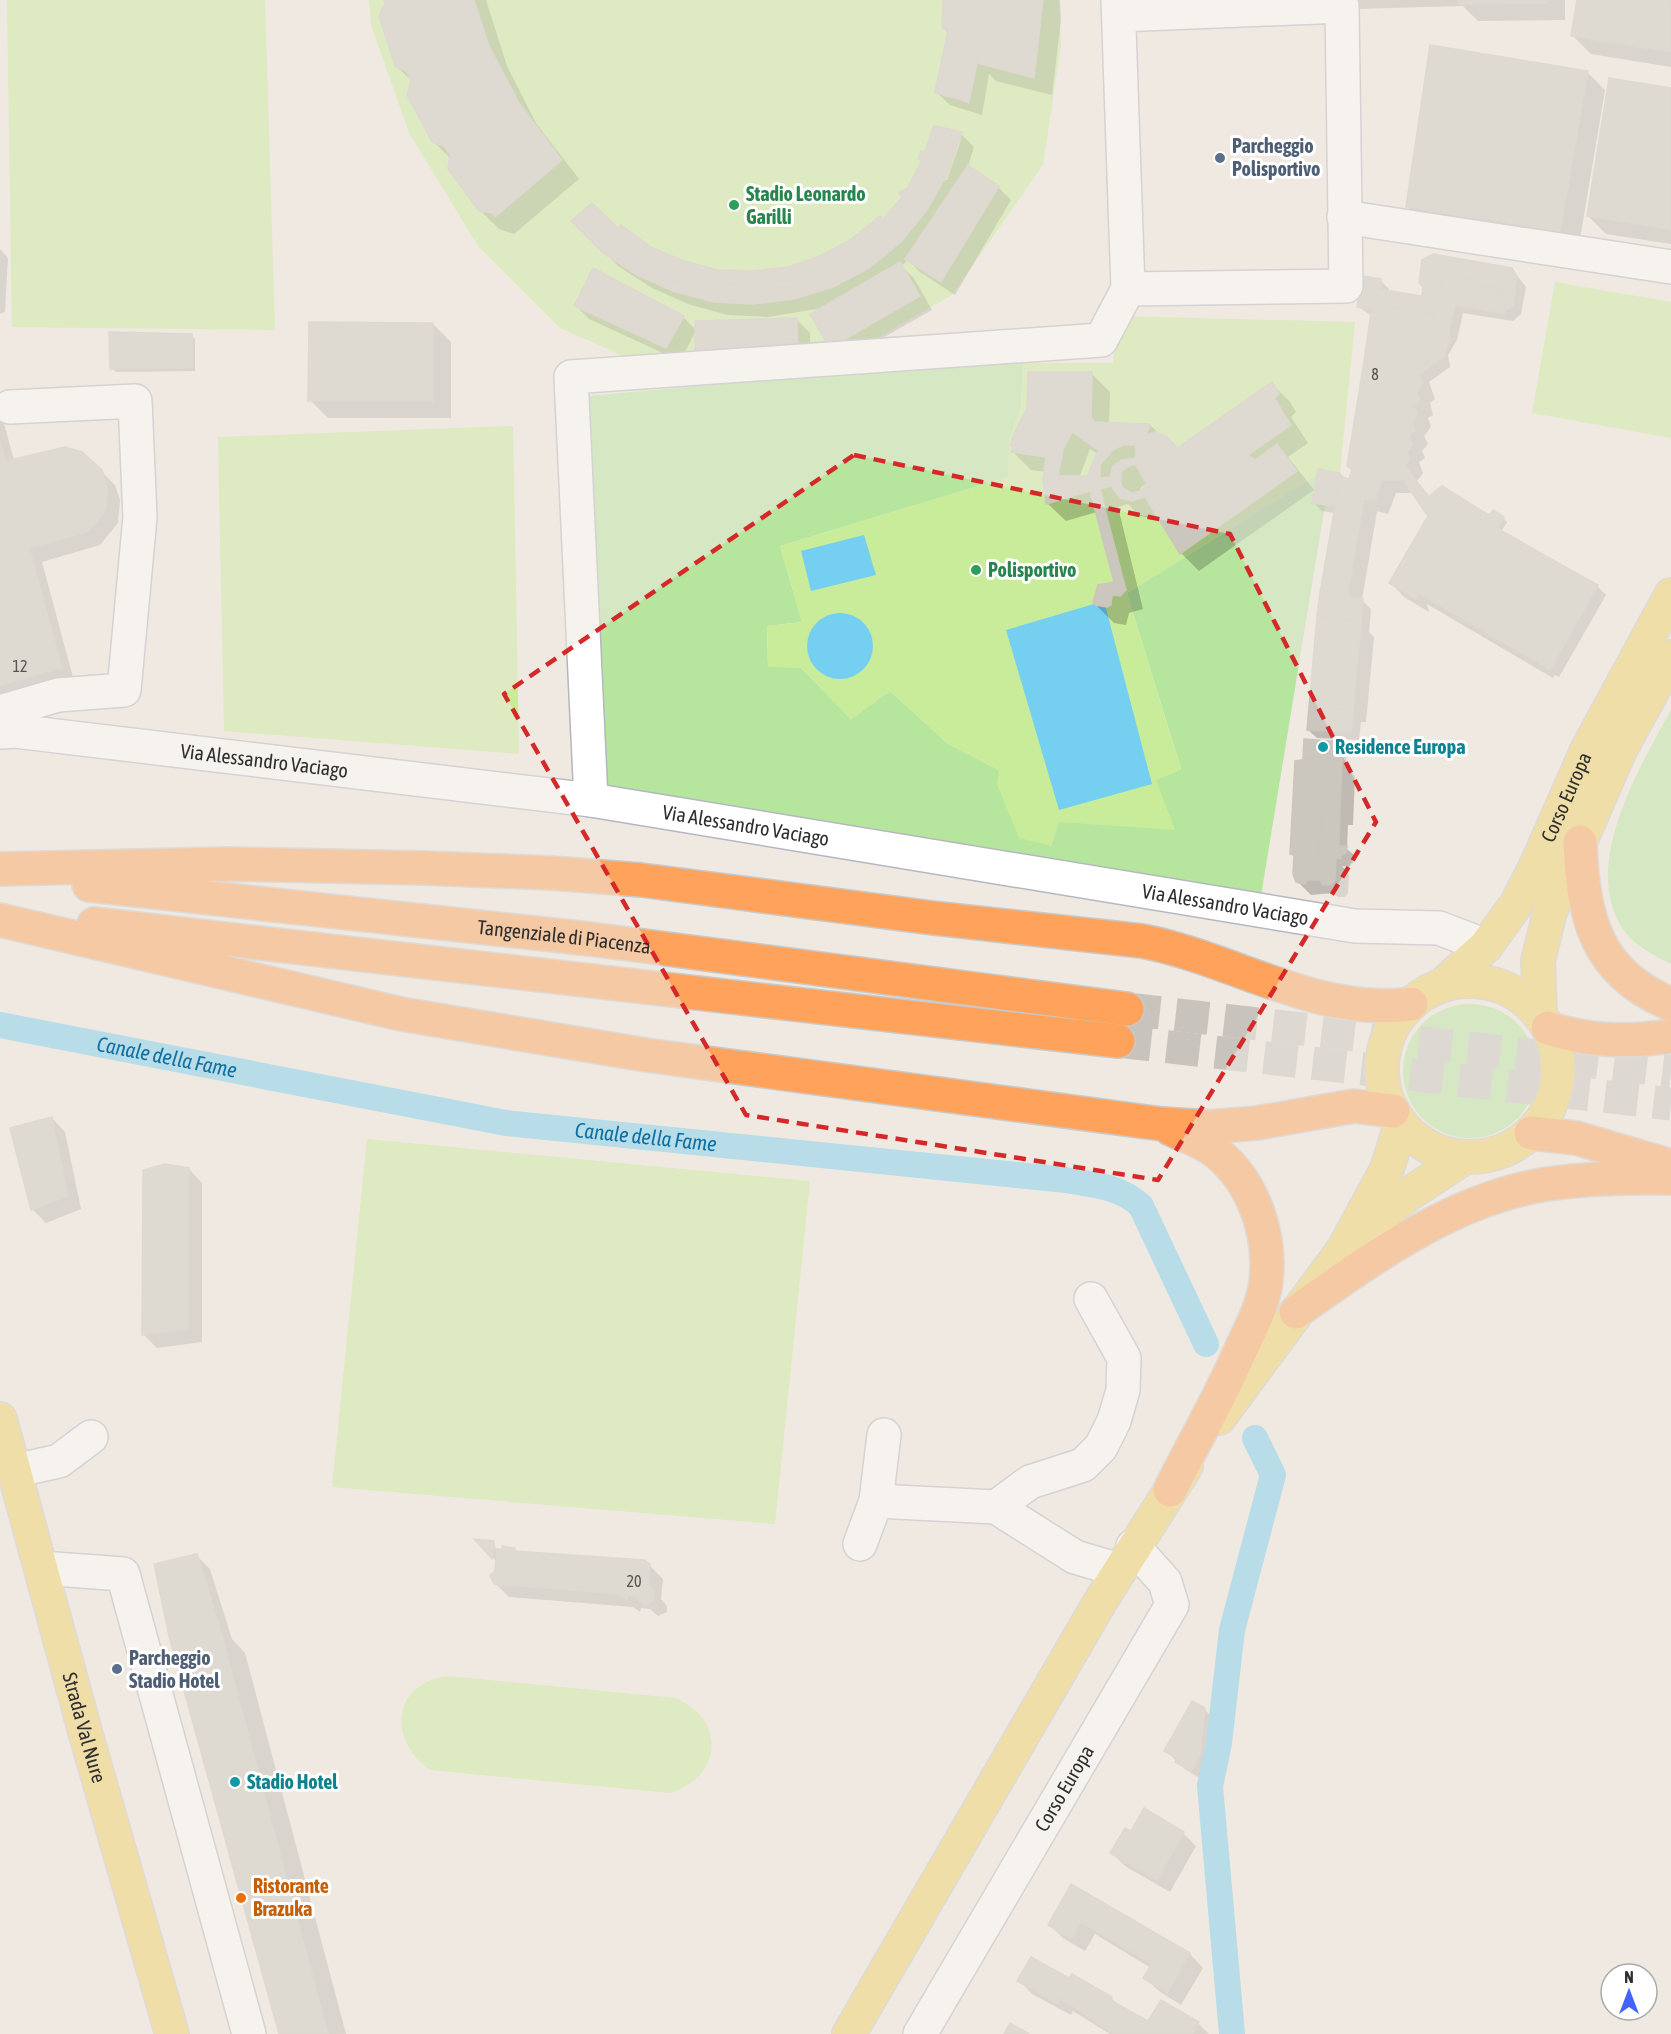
<svg xmlns="http://www.w3.org/2000/svg" width="1671" height="2034" font-family="'Asap Condensed',sans-serif">
	<rect width="100%" height="100%" fill="#efe9e1"/>
	<g fill="#b6e59e">
		<path d="M1005,359L1023,363L1021,407L1009,441L1008,477L780,546L802,622L767,626L768,666L801,668L851,719L890,691L948,744L999,770L1051,846L1059,821L1181,769L1127,593L1317,475L1312,502L1325,505L1260,902L601,798L576,397Z"/>
		<path d="M1671,710V964C1654,955 1634,946 1623,929C1580,865 1640,767 1671,710Z"/>
		<circle cx="1470" cy="1071" r="67"/>
	</g>
	<g fill="#c9ec9a">
		<path d="M7,0H265L275,330L12,327Z"/>
		<path d="M369,0H1059L1061,45L1043,165L952,295L834,363L678,380L560,328L478,246L409,133L371,25Z"/>
		<path d="M1555,282L1671,302V438L1532,413Z"/>
		<path d="M1116,316L1355,322L1340,473L1318,469L1317,475L1127,593L1181,770L1156,780L1175,830L1059,822L1051,846L1019,838L997,784L999,770L948,744L890,691L851,719L801,668L768,667L767,626L802,622L780,546L1008,477L1009,441L1021,407L1023,363H1113Z"/>
		<path d="M513,426L519,754L224,731L218,437Z"/>
		<path d="M367,1139L810,1181L775,1524L332,1487Z"/>
		<path d="M448,1676L675,1698C726,1719 723,1777 670,1793L430,1770C387,1739 392,1683 448,1676Z"/>
	</g>
	<g fill="#75cff0">
		<path d="M864,535L876,575L811,591L801,551Z"/>
		<path d="M1104,601L1152,784L1059,810L1006,630Z"/>
		<circle cx="840" cy="646" r="33"/>
	</g>
	<g fill="#0003" fill-rule="evenodd">
		<path d="M386,0H486L507,66L536,123L579,179L514,234L499,229L480,210L451,159L433,141L413,82L396,66Z"/>
		<path d="M944,0H1060L1061,20L1052,95L996,81L989,74L982,115L950,105L936,92L949,34L943,28Z"/>
		<path d="M1346,0H1565V20L1478,21L1463,6L1355,9Z"/>
		<path d="M1578,0H1671V67L1591,54L1573,36Z"/>
		<path d="M1587,72L1605,90L1578,251L1425,224L1407,206Z"/>
		<path d="M1671,89V244L1606,234L1588,216Z"/>
		<path d="M961,134L974,147L968,166L998,187L1011,200L955,295L920,272L908,260L901,266L914,278L932,310L844,360L822,308L768,317L727,315L688,304L652,288L618,266L574,221L618,231L683,263L718,271L753,273L788,268L821,258L883,222L910,188L926,154ZM957,140H961L947,180H945Z"/>
		<path d="M0,249L8,258L5,312L0,314Z"/>
		<path d="M1424,261L1512,269L1526,287L1521,314L1513,321L1463,313L1457,340L1448,355L1450,367L1429,382L1435,399L1430,403L1433,415L1428,418L1431,427L1424,436L1428,444L1422,451L1425,458L1419,462L1423,473L1417,481L1430,497L1503,518L1507,522L1501,532L1597,586L1606,595L1559,677L1555,675L1553,678L1427,604L1429,612L1404,597L1391,583L1430,516L1413,493H1396L1388,514L1377,511L1362,600L1371,609L1369,632L1374,637L1366,722H1361L1359,740L1317,738L1308,730L1335,513L1322,511L1313,502L1340,474L1350,481L1353,470L1372,316L1359,307L1380,280L1389,289V292L1423,300Z"/>
		<path d="M576,306L683,317L696,330L797,320L810,333L811,371L696,331L680,361L589,319Z"/>
		<path d="M433,324L451,342V418H328L310,400Z"/>
		<path d="M191,335L195,339V371L116,372L112,368Z"/>
		<path d="M1092,374L1110,392L1109,424L1150,425L1177,450L1272,384L1290,402L1296,412L1291,417L1308,443L1288,457L1314,490L1199,571L1181,553L1158,516L1152,518L1140,516L1128,504L1118,507L1143,609L1129,613L1126,625L1114,623L1096,605L1116,583L1097,512L1066,521L1048,504L1046,472L1031,470L1013,452ZM1090,449L1098,454L1088,478H1079ZM1148,484L1138,496H1137L1142,486Z"/>
		<path d="M0,409L14,460L86,456L115,485L120,500L118,523L100,545L42,562L74,681L0,702Z"/>
		<path d="M1343,743L1347,747L1346,766L1355,776L1353,825H1348L1347,849L1355,856L1354,862L1349,867L1342,866L1349,874L1348,893L1345,897H1338L1333,893L1311,895L1298,882L1295,857L1292,853L1308,761L1304,757Z"/>
		<path d="M52,1118L65,1132L81,1209L46,1223L32,1209Z"/>
		<path d="M189,1169L202,1183V1342L157,1348L143,1334Z"/>
		<path d="M478,1541L493,1542L497,1551L514,1549L517,1552L649,1565L663,1579L661,1599L667,1606V1612L658,1616L650,1609L641,1608L640,1612L633,1607L509,1597L495,1583L497,1562Z"/>
		<path d="M197,1556L210,1569L232,1639L245,1653L346,2034H281Z"/>
		<path d="M1204,1709L1213,1718L1208,1765L1200,1778L1186,1770L1166,1751Z"/>
		<path d="M1132,1833H1183L1196,1846L1170,1892L1125,1866L1112,1853Z"/>
		<path d="M1071,1886L1190,1954L1203,1968L1181,2005L1159,1991L1145,1978L1151,1968L1095,1934L1085,1951L1063,1938L1049,1924Z"/>
		<path d="M1019,1980L1070,1981L1111,1998L1121,2007L1149,2023H1198L1209,2034H1110L1073,2011L1071,2015L1032,1994Z"/>
	</g>
	<g fill="none" stroke-linecap="round" stroke-linejoin="round">
		<g stroke="#75cff0" stroke-width="26">
			<path id="s1" d="M0,1025L506,1123L1066,1180C1094,1185 1120,1186 1141,1206L1206,1344"/>
			<path d="M1232,2034L1210,1786L1219,1743L1232,1630L1273,1475L1255,1438"/>
		</g>
	</g>
	<g fill="#cbc7bf" stroke="#cbc5ba" stroke-width="1.5" fill-rule="evenodd">
		<path d="M384,0H474L489,46L519,103L562,160L495,217L493,213L479,211L448,169L450,155L444,146L432,142L407,95L411,82L407,72L395,66L379,16L385,4Z"/>
		<path d="M943,0H956L955,50L946,96L935,92L948,30L942,28Z"/>
		<path d="M956,0H968V39L959,99L946,96L955,50Z"/>
		<path d="M968,0H982L977,63L969,103L959,99L968,39Z"/>
		<path d="M982,0H1043L1034,78L977,63Z"/>
		<path d="M1458,0H1548V3L1459,4Z"/>
		<path d="M1577,0H1671V52L1571,36Z"/>
		<path d="M1430,45L1588,71L1560,233L1406,207Z"/>
		<path d="M1609,78L1671,88V230L1587,216Z"/>
		<path d="M934,125L945,128L933,164L914,197L889,226L859,250L826,268L790,280L752,285L714,283L677,274L642,258L611,237L584,210L592,203L618,228L621,225L651,247L684,261L718,270L753,271L788,267L820,256L850,240L880,216L883,219L902,197L899,193L908,187L922,160L918,158L921,151L925,152Z"/>
		<path d="M945,128L953,130L940,167L920,202L894,231L863,256L829,275L791,287L752,292L713,290L675,281L638,265L606,243L578,215L584,210L611,237L642,258L677,274L714,283L752,285L790,280L826,268L859,250L889,226L914,197L933,164Z"/>
		<path d="M953,130L962,132L948,173L927,210L901,242L869,268L833,287L794,299L753,304L713,302L673,291L637,275L603,253L571,221L578,215L606,243L638,265L675,281L713,290L752,292L791,287L829,275L863,256L894,231L920,202L940,167Z"/>
		<path d="M968,165L999,186L941,282L905,259Z"/>
		<path d="M1433,254L1512,268L1517,277L1513,305L1503,313L1495,312L1504,307L1507,291L1505,289L1476,285L1473,280L1454,276L1449,271L1443,275L1440,289L1423,287L1419,282L1422,260Z"/>
		<path d="M900,262L920,296L830,348L810,314Z"/>
		<path d="M593,268L684,316L666,348L574,306Z"/>
		<path d="M1449,271L1454,276L1473,280L1476,285L1507,291L1504,307L1495,312L1455,305L1449,331L1440,338L1430,324L1434,320L1443,275Z"/>
		<path d="M1362,276L1381,279L1380,289L1422,296L1420,312L1412,318L1404,310L1381,306L1371,313L1372,310L1357,307Z"/>
		<path d="M1423,287L1440,289L1435,315L1420,312Z"/>
		<path d="M1381,306L1404,310L1412,318L1420,312L1435,315L1430,324L1440,338L1434,343L1438,353L1417,369L1422,382L1417,394L1420,401L1409,410L1408,421L1398,428L1370,423L1363,413L1367,391L1363,389L1368,359L1365,355L1371,313Z"/>
		<path d="M797,318L798,358L695,360V321Z"/>
		<path d="M309,322L433,323V401H308Z"/>
		<path d="M1449,331L1450,344L1446,347L1444,357L1420,374L1417,369L1438,353L1434,343Z"/>
		<path d="M109,332L192,334V368L110,369Z"/>
		<path d="M1365,355L1368,359L1363,389L1367,391L1363,413L1370,423L1398,428L1408,421L1409,410L1415,408L1418,413L1412,422L1415,430L1409,437L1413,445L1407,452L1410,459L1405,466L1428,497L1442,486L1482,511L1479,518L1458,506L1411,589L1418,595L1415,599L1389,583L1428,516L1403,480H1382L1351,473L1352,470L1347,466Z"/>
		<path d="M1028,372H1092L1091,417L1109,441L1135,436V445H1123L1113,450L1100,465V478L1110,477L1113,466L1122,460L1136,458V465H1131L1121,471V486L1131,493L1141,491L1146,485L1152,494L1133,501L1120,498L1111,486L1100,489L1126,590L1120,596L1112,595L1111,605L1107,607L1095,605L1093,602L1098,585L1114,582L1090,491L1046,504L1043,480L1046,457L1011,452L1013,447L1010,445L1017,427L1027,409ZM1072,432L1098,450L1087,476H1058L1063,450Z"/>
		<path d="M1272,382L1279,394L1274,398L1291,425L1248,455L1255,460L1277,444L1297,471L1180,554L1145,497L1152,494L1136,465L1135,436L1109,441L1095,422L1150,424L1146,435L1155,432L1167,437L1177,448Z"/>
		<path d="M1155,432L1167,437L1177,448L1161,460L1154,454L1147,452Z"/>
		<path d="M0,441L62,668L0,685Z"/>
		<path d="M65,447L82,452L102,470L108,491L105,510L99,520L86,532L29,549L6,461Z"/>
		<path d="M1318,469L1340,473L1335,506L1312,503Z"/>
		<path d="M1351,473L1382,480L1375,501L1364,499L1347,599L1320,593L1340,477L1349,479Z"/>
		<path d="M1458,506L1583,577L1535,661L1411,589Z"/>
		<path d="M1493,510L1504,517L1497,529L1479,518L1482,511L1490,515Z"/>
		<path d="M1583,577L1598,585L1550,670L1535,661Z"/>
		<path d="M1320,593L1363,599L1361,622L1317,616Z"/>
		<path d="M1317,616L1361,622L1353,710L1309,707Z"/>
		<path d="M1309,707L1353,710L1351,732L1307,730Z"/>
		<path d="M1304,739L1343,742L1342,761L1329,760L1326,752H1320L1316,758H1303Z"/>
		<path d="M1320,752H1326L1329,760L1342,761L1340,812H1322L1319,857L1336,859L1335,879L1332,885H1323L1320,880H1308L1305,884L1296,882L1293,874L1294,855L1290,854L1295,761L1316,758Z"/>
		<path d="M1327,811L1340,812L1339,846H1347L1346,853L1341,855V859L1319,857L1322,812Z"/>
		<path d="M52,1117L68,1196L31,1210L10,1128Z"/>
		<path d="M165,1164L189,1168V1329L142,1335L143,1170Z"/>
		<path d="M474,1539L494,1541L492,1559Z"/>
		<path d="M502,1546L515,1548L514,1551L644,1560L650,1564L648,1584L654,1591V1599L649,1604H643L635,1596L628,1595L627,1600L618,1594L494,1584L490,1576L495,1570L497,1549L502,1550Z"/>
		<path d="M197,1554L219,1624L169,1636L154,1564Z"/>
		<path d="M219,1624L328,2034H279L169,1636Z"/>
		<path d="M1192,1701L1205,1708L1200,1756L1191,1771L1175,1762L1177,1758L1164,1751Z"/>
		<path d="M1144,1808L1184,1832L1157,1880L1110,1853L1125,1828L1131,1831Z"/>
		<path d="M1071,1884L1190,1953L1167,1993L1143,1978L1152,1964L1081,1922L1071,1939L1048,1925Z"/>
		<path d="M1031,1957L1069,1978L1072,1974L1112,1997L1110,2000L1148,2021L1161,2000L1199,2022L1192,2034H1114L1060,1998L1057,2003L1017,1981Z"/>
		<path d="M1010,2023L1029,2034H1004Z"/>
	</g>
	<g fill="none" stroke-linecap="round" stroke-linejoin="round">
		<g stroke="#c8c4bd" stroke-width="33" stroke-dasharray="33 16" stroke-linecap="butt">
			<path d="M1127,1009L1671,1071"/>
			<path d="M1118,1041L1671,1104"/>
		</g>
		<g stroke="#b4b7c1" stroke-width="36">
			<g id="minor">
				<path d="M1118,0C1121,96 1124,192 1128,289L1346,286L1342,6L1119,15"/>
				<path d="M1344,217L1671,267"/>
				<path d="M0,712L58,695L124,690L140,517L135,401L10,407"/>
				<path id="s2" d="M0,732L15,731L591,800L1355,926L1439,928L1486,946"/>
				<path d="M591,800L571,377L1101,340L1128,289"/>
				<path d="M14,1471L59,1461L91,1437"/>
				<path d="M876,1501L884,1435"/>
				<path d="M996,1507L1030,1482L1083,1465L1101,1447L1114,1421L1123,1390L1124,1358L1091,1299"/>
				<path d="M860,1544L876,1501L996,1507L1075,1557L1119,1570"/>
				<path d="M41,1568L123,1574L249,2034"/>
				<path id="s3" d="M920,2034L1172,1605L1165,1582L1133,1546"/>
			</g>
		</g>
		<g stroke="#c9c9c9" stroke-width="36">
			<g id="major">
				<circle cx="1470" cy="1069" r="88"/>
				<path id="s4" d="M1441,986L1486,946L1517,903L1536,866L1587,750L1671,595"/>
				<path d="M1540,1015L1538,961L1550,912L1619,752L1671,657"/>
				<path d="M1360,1234L1403,1198L1465,1157"/>
				<path d="M1219,1418L1343,1250L1387,1169L1401,1124"/>
				<path id="s5" d="M0,1419L86,1735L172,2034"/>
				<path d="M849,2034L1100,1602L1186,1466"/>
			</g>
		</g>
		<g stroke="#c9c9c9" stroke-width="36">
			<g id="highway">
				<path d="M1580,842C1583,917 1595,973 1671,1004"/>
				<path d="M0,869L227,864L423,868L552,873L641,880L933,918L1142,941C1232,958 1318,1017 1411,1004"/>
				<path id="s6" d="M89,885L590,939L1127,1009"/>
				<path d="M0,920L401,1014L646,1055L1162,1124L1209,1127L1257,1123L1354,1106L1393,1111"/>
				<path d="M94,924L1118,1041"/>
				<path d="M1548,1028C1589,1042 1628,1042 1671,1036"/>
				<path d="M1531,1133L1576,1138L1671,1166"/>
				<path d="M1296,1312C1373,1258 1452,1199 1547,1184C1588,1178 1630,1177 1671,1178"/>
				<path d="M1170,1490C1194,1442 1221,1396 1242,1347C1251,1328 1261,1309 1265,1288C1273,1239 1255,1183 1216,1152C1203,1142 1186,1136 1171,1129"/>
			</g>
		</g>
		<use href="#minor" stroke="#fff" stroke-width="33"/>
		<use href="#major" stroke="#f2d163" stroke-width="33"/>
		<use href="#highway" stroke="#ffa35c" stroke-width="33"/>
	</g>
	<path d="M0 0H1671V2034H0ZM854,455L1230,534L1376,822L1158,1180L746,1115L504,694Z" fill="#efe9e1" fill-opacity=".55" fill-rule="evenodd"/>
	<path fill="none" stroke="#d62828" stroke-width="4.5" stroke-dasharray="12 8" stroke-linejoin="round" d="M854,455L1230,534L1376,822L1158,1180L746,1115L504,694Z"/>
	<g fill="#5c6f8a" stroke="#fff" stroke-width="2">
		<circle cx="1220" cy="158" r="6"/>
		<circle cx="117" cy="1669" r="6"/>
	</g>
	<g fill="#2e9e5b" stroke="#fff" stroke-width="2">
		<circle cx="734" cy="205" r="6"/>
		<circle cx="976" cy="570" r="6"/>
	</g>
	<g fill="#0f9aa8" stroke="#fff" stroke-width="2">
		<circle cx="1323" cy="747" r="6"/>
		<circle cx="235" cy="1782" r="6"/>
	</g>
	<circle fill="#e8710a" stroke="#fff" stroke-width="2" cx="241" cy="1898" r="6"/>
	<g text-anchor="middle" stroke-width="6" stroke-linejoin="round" paint-order="stroke">
		<g font-size="16" fill="#555452">
			<text x="1375" y="380">8</text>
			<text x="20" y="672">12</text>
			<text x="634" y="1587">20</text>
		</g>
		<g font-size="20" font-weight="bold" fill="#4e5e75" stroke="#fff" text-anchor="start">
			<text x="1232" y="153">Parcheggio<tspan x="1232" dy="23">Polisportivo</tspan></text>
			<text x="129" y="1665">Parcheggio<tspan x="129" dy="23">Stadio Hotel</tspan></text>
		</g>
		<g font-size="20" font-weight="bold" fill="#27864d" stroke="#fff" text-anchor="start">
			<text x="746" y="201">Stadio Leonardo<tspan x="746" dy="23">Garilli</tspan></text>
			<text x="988" y="577">Polisportivo</text>
		</g>
		<g font-size="20" font-weight="bold" fill="#0d838f" stroke="#fff" text-anchor="start">
			<text x="1335" y="754">Residence Europa</text>
			<text x="247" y="1789">Stadio Hotel</text>
		</g>
		<g font-size="20" fill="#2e2e2e" stroke="#fff">
			<text dy="7" stroke="none"><textPath href="#s2" startOffset="266">Via Alessandro Vaciago</textPath></text>
			<text dy="7" stroke="none"><textPath href="#s4" startOffset="230">Corso Europa</textPath></text>
			<text dy="7" stroke="none"><textPath href="#s2" startOffset="752">Via Alessandro Vaciago</textPath></text>
			<text dy="7" stroke="none"><textPath href="#s2" startOffset="1238">Via Alessandro Vaciago</textPath></text>
			<text dy="7" stroke="none"><textPath href="#s6" startOffset="478">Tangenziale di Piacenza</textPath></text>
			<text dy="7" stroke="none"><textPath href="#s5" startOffset="320">Strada Val Nure</textPath></text>
			<text dy="7" stroke="none"><textPath href="#s3" startOffset="285">Corso Europa</textPath></text>
		</g>
		<g font-size="20" font-weight="bold" fill="#c56008" stroke="#fff" text-anchor="start">
			<text x="253" y="1893">Ristorante<tspan x="253" dy="23">Brazuka</tspan></text>
		</g>
		<g font-size="21" font-style="italic" fill="#0d6fa3" stroke="#fff">
			<text dy="7" stroke="none"><textPath href="#s1" startOffset="170">Canale della Fame</textPath></text>
			<text dy="7" stroke="none"><textPath href="#s1" startOffset="656">Canale della Fame</textPath></text>
		</g>
	</g>
	<g transform="translate(1629 1992)"><circle r="28" fill="#ffffff" stroke="#ababab" stroke-width="1.5"/>
	<path d="M0-4.5L10 22L0 15L-10 22Z" fill="#4264fb"/>
	<text y="-9" font-size="16" font-weight="bold" text-anchor="middle" fill="#2e2e2e">N</text>
	</g>
</svg>
